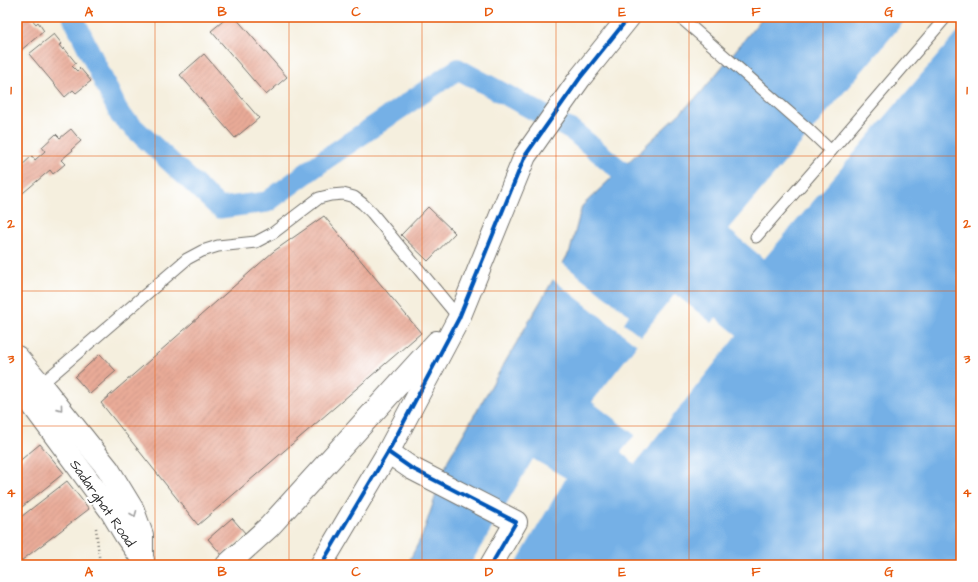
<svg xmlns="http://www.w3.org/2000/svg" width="978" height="582" font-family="'Architects Daughter',sans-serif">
	<defs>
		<pattern id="building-hatch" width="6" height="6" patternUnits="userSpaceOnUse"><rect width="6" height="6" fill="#e9ab98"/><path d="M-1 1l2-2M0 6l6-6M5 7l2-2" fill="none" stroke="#c89383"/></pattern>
	</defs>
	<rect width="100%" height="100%" fill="#fff"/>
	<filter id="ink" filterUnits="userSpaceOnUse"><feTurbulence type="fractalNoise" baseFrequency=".025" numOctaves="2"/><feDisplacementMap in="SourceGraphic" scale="8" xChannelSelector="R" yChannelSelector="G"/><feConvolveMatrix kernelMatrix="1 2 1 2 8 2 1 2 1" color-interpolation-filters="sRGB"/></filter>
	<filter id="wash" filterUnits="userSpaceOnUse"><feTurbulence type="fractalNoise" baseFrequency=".012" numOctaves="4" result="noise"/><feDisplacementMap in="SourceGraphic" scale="16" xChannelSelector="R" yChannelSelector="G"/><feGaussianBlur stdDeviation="0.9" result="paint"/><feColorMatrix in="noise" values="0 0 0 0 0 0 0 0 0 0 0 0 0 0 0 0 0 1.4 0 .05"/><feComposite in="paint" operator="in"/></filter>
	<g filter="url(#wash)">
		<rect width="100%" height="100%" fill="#f5efde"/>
		<path fill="#75b0e6" stroke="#506e88" d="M763,17H961V565H407L422,536L448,460L570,251L582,206L699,95Z"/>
		<g fill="#f5efde">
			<path d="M908,17H961V28L764,259L728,229Z"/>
			<path d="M561,262L629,315L624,323L641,336L675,294L712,323L716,318L737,335L635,464L621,452L635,435L592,402L637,345L551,278Z"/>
			<path d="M533,459L566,478L515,565H470Z"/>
		</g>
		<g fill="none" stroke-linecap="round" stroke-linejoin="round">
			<path stroke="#75b0e6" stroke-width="21" d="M73,17L120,115L220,208L267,202L327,158L458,69L573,131L620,170L638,191"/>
		</g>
		<g id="blocks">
			<g fill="url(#building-hatch)">
				<path d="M17,17H30L36,24L38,22L44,31L20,51L17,48Z"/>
				<path d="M228,17H235L287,77L266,95L211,31Z"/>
				<path d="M524,17H534L530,22Z"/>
				<path d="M54,34L62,44L59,45L63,50L64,48L76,63L72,66L77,71L80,68L91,81L76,93L73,90L65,97L29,54Z"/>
				<path d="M204,54L259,118L235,138L180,75Z"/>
				<path d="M71,129L81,141L72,149L73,150L61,160L65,164L53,174L50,170L17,198V175L23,170L20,167L32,156L35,160L45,151L42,147L56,134L60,138Z"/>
				<path d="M428,207L455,233L428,261L401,235Z"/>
				<path d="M324,216L421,333L198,525L101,403L274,251Z"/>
				<path d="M100,354L116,371L90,394L75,377Z"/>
				<path d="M40,444L64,473L17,511V463Z"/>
				<path d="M67,481L89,509L17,564V520Z"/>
				<path d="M232,518L246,534L222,555L208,539Z"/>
			</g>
		</g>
	</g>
	<g filter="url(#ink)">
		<use href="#blocks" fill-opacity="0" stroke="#72706a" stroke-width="1"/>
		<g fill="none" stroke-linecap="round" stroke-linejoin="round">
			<g stroke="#72706a" stroke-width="13">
				<g id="lane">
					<path d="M680,17L809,130L831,151L946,17"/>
					<path d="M756,237L831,151"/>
					<path d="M38,387L187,259L202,251L218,246L256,242L273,233L319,198L331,195L343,194L354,197L363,204L372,213L459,318"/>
				</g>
			</g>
			<g stroke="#72706a" stroke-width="24">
				<g id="street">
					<path d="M388,452L411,468L516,522L491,565"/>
					<path d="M227,565L269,527L437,342"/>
					<path d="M321,565L388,452L459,318L525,156L580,78L629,17"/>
				</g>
			</g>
			<g stroke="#72706a" stroke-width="24">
				<g id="secondary">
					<path d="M17,357L41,385L108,469L133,510L142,535V565"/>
					<path d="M17,384L111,511L126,536L143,560"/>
				</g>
			</g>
			<path stroke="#72706a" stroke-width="2.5" stroke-dasharray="1 3" stroke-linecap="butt" d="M96,528L100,565"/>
			<use href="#lane" stroke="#fff" stroke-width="11"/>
			<use href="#street" stroke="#fff" stroke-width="22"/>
			<use href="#secondary" stroke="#fff" stroke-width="22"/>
			<g stroke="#fff" stroke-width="6">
				<g id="cycleway">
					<path d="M388,452L411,468L516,522L491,565"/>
					<path d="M321,565L388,452L459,318L525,156L580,78L629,17"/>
				</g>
			</g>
			<use href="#cycleway" stroke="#0057b8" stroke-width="4"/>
		</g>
		<defs><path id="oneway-chevron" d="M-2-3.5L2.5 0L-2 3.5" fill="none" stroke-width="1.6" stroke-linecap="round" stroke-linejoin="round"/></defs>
		<g stroke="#a0a0a0">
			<use href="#oneway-chevron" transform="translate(60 408) rotate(51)"/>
			<use href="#oneway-chevron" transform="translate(134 514) rotate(68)"/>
		</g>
	</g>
	<path fill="none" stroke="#e8590c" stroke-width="1" stroke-opacity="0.55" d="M155,17V565M289,17V565M422,17V565M556,17V565M689,17V565M823,17V565M17,156H961M17,291H961M17,426H961"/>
	<g text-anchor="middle" stroke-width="4" stroke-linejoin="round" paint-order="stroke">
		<g font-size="14" fill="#2b2b2b" stroke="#fff">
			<text transform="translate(103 503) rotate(55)" y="5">Sadarghat Road</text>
		</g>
	</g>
	<rect width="978" height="582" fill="none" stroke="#fff" stroke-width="44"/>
	<rect x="22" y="22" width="934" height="538" fill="none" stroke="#e8590c" stroke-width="1.5"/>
	<g font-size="13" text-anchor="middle" font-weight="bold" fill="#e8590c">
		<text x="89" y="16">A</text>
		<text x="222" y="16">B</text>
		<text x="356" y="16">C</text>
		<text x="489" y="16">D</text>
		<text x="622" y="16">E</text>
		<text x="756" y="16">F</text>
		<text x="889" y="16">G</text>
		<text x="11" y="94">1</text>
		<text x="967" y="94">1</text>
		<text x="11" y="228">2</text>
		<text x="967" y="228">2</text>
		<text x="11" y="363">3</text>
		<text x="967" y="363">3</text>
		<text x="11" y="497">4</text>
		<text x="967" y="497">4</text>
		<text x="89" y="576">A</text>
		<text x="222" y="576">B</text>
		<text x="356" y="576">C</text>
		<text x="489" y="576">D</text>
		<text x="622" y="576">E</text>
		<text x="756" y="576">F</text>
		<text x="889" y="576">G</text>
	</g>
</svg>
